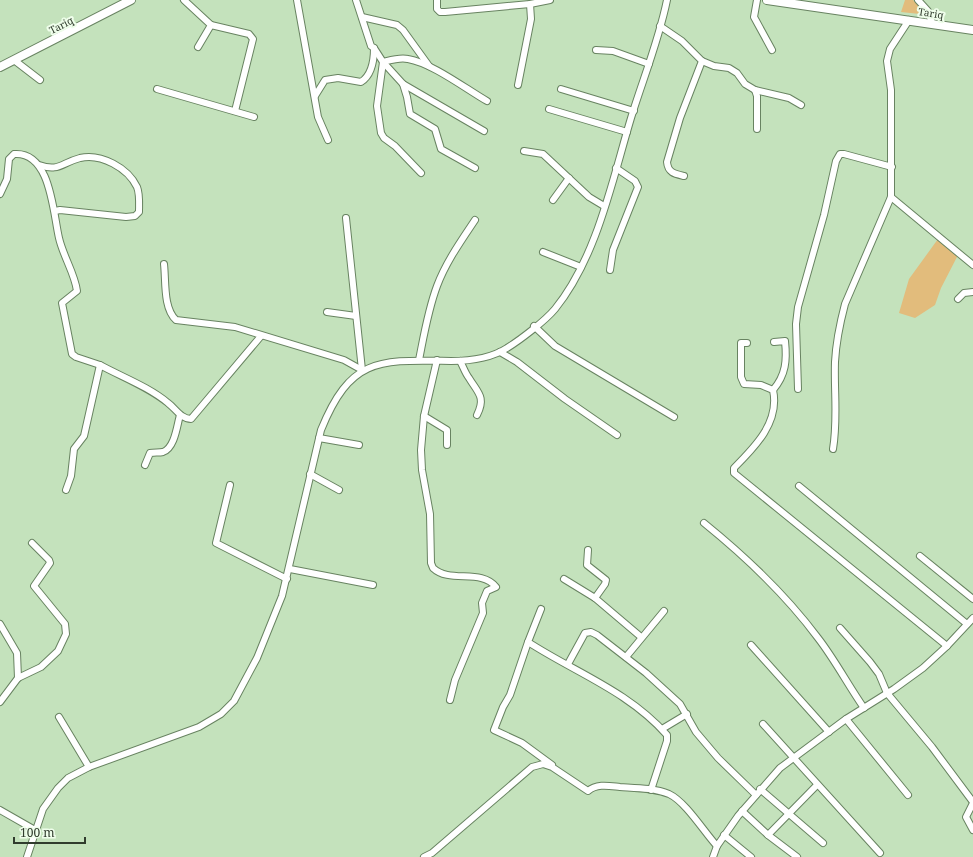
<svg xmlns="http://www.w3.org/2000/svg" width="973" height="857" font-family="'Noto Serif',serif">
	<rect width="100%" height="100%" fill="#c4e2bc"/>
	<g fill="#e2bc7c">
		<path d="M905,0H913L929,15L901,12Z"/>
		<path d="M938,239L958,255L941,288L935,305L915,318L899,313L909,279Z"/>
	</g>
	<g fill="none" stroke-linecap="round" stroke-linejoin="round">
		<g stroke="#688361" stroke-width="8">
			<g id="minor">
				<path d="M184,0L211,25L198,47"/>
				<path d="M297,0L318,117L328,140"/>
				<path d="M356,0L371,46L374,48L383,62L403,84L407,97L410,114L435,129L441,149L475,168"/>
				<path d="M437,0V9L440,12H445L530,4L550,0"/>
				<path d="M757,0L754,17L772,50"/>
				<path d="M918,0L928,11L932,23"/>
				<path d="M362,17L397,25L403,30L429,66"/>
				<path d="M211,25L249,34L253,39L235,111"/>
				<path d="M660,26L682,41L702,61L680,118L667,162C668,173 675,174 684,176"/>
				<path d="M596,50L613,51L649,64"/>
				<path d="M14,60L40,80"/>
				<path d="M702,61L714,66L729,68L737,73L745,84L755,90L757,96V129"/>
				<path d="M403,84L484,131"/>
				<path d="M518,85L531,19L530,4"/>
				<path d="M157,89L254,117"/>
				<path d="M561,89L634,111"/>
				<path d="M755,90L789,98L801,105"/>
				<path d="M315,96L325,80L338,78L361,82C372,75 374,61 374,48"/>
				<path d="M549,109L627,132"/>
				<path d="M524,151L543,154L589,197L604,206"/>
				<path d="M39,165C59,172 61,163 80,158C101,153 128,168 137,187C140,194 139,205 139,212L135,216L126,217L60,210L55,211"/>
				<path d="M421,173L395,146L384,138L381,133L377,106L383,62C391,60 400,57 408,59C432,63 466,89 487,101"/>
				<path d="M0,194L7,179L9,159L14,154C51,151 53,213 59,238C63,256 75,274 77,291L62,303L72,354L76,357L100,365"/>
				<path d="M891,197L973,265"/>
				<path d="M553,200L569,178"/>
				<path d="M346,218L362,370"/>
				<path d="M543,252L581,267"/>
				<path d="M164,264C166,281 163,308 176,320L235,327L344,360L362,370"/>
				<path d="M610,270L613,250L638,187L635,181L616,168"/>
				<path d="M958,299L964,293L973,292"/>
				<path d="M327,312L356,316"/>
				<path d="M534,326L555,346L674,417"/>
				<path d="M747,343H741V377L744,384L761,385L773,390C780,422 755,447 734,468V473L947,646"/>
				<path d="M500,352L517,362L565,399L617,435"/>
				<path d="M419,360C424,335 428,310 437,286C446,262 461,241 475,220"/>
				<path d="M437,360L424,416L421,450L422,470L430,514L431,563L433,568C450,584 481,568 496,587L487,591L482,603L483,613L455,680L450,700"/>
				<path d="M460,361C463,366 465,373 469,378C478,393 486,397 477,415"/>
				<path d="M798,389L796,324L798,307L824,215L836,161L840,154H844L892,167"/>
				<path d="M773,390C786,375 787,360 785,341L774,342"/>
				<path d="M424,416L447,430V445"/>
				<path d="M319,438L359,445"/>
				<path d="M833,449C838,419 834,392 835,362C836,343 840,323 845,304L891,197V90L887,61L890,49L909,20"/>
				<path d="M145,465L150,453C154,452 159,453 163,452C175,448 177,425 180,415"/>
				<path d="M310,474L339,490"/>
				<path d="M230,485L216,543L287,579"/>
				<path d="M799,486L967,624"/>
				<path d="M66,490L71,476L74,449L84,436L100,365C122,377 149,387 168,403C176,409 181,419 191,419L261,336"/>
				<path d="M704,523C746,557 786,595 818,638C835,660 848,685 864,708"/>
				<path d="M588,550L587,565L606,580L605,584L595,598L641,637"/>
				<path d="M920,556L973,599"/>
				<path d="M290,569L373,585"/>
				<path d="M564,579L595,598"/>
				<path d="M541,609L528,642C576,673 628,691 667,735V741L651,790"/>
				<path d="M0,624L17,653L18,678"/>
				<path d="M840,628L870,662L879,674L887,693L932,747L973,802"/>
				<path d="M528,642L510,695L503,707L494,730L522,743L552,765"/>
				<path d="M751,645L829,732"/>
				<path d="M626,657L664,611"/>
				<path d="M568,664L585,633L591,632L597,635L646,673L680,704L696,732L718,758L756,795"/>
				<path d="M0,702L18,678L41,667L58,651L66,634L65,624L34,586L50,563L49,560L32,543"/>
				<path d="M59,717L89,767"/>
				<path d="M846,719L908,795"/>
				<path d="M763,724L880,853"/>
				<path d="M662,729L687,714"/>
				<path d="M760,789L823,843"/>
				<path d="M973,803L966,817L973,830"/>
				<path d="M0,810L35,830"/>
				<path d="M742,811L768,835L797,857"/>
				<path d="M724,835L751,857"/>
				<path d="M768,835L817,785"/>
				<path d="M27,857L43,809L58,788L68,778L89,767L199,727L221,714L234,701L257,658L282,596L321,430C351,356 380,360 451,361C470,361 490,359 507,348C520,340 545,321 555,309C597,257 612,181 631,118C643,79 659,40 667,0"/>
				<path d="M424,857L432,853L532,767L543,764L552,767L588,791C597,783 610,786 620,787C636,788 654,788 669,794C686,802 704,832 717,846"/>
				<path d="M713,857L717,846L738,816L780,768L846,719L894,689L923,668L947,646L973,618"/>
			</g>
		</g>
		<g stroke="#688361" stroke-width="10">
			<g id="major">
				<path d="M767,0L973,30"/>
				<path d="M0,67L131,0"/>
			</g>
		</g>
		<use href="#minor" stroke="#fff" stroke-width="6"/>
		<use href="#major" stroke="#fff" stroke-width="8"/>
	</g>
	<g text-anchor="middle" stroke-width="4" stroke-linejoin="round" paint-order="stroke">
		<g font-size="10" fill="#303c2d" stroke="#effeeb">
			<text transform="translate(931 13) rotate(9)" y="4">Tariq</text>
			<text transform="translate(61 25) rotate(-27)" y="4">Tariq</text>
		</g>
	</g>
	<path d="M14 837v6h71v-6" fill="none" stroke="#303c2d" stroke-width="2"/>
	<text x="20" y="837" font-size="12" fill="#303c2d" stroke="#effeeb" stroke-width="3" paint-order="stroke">100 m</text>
</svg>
